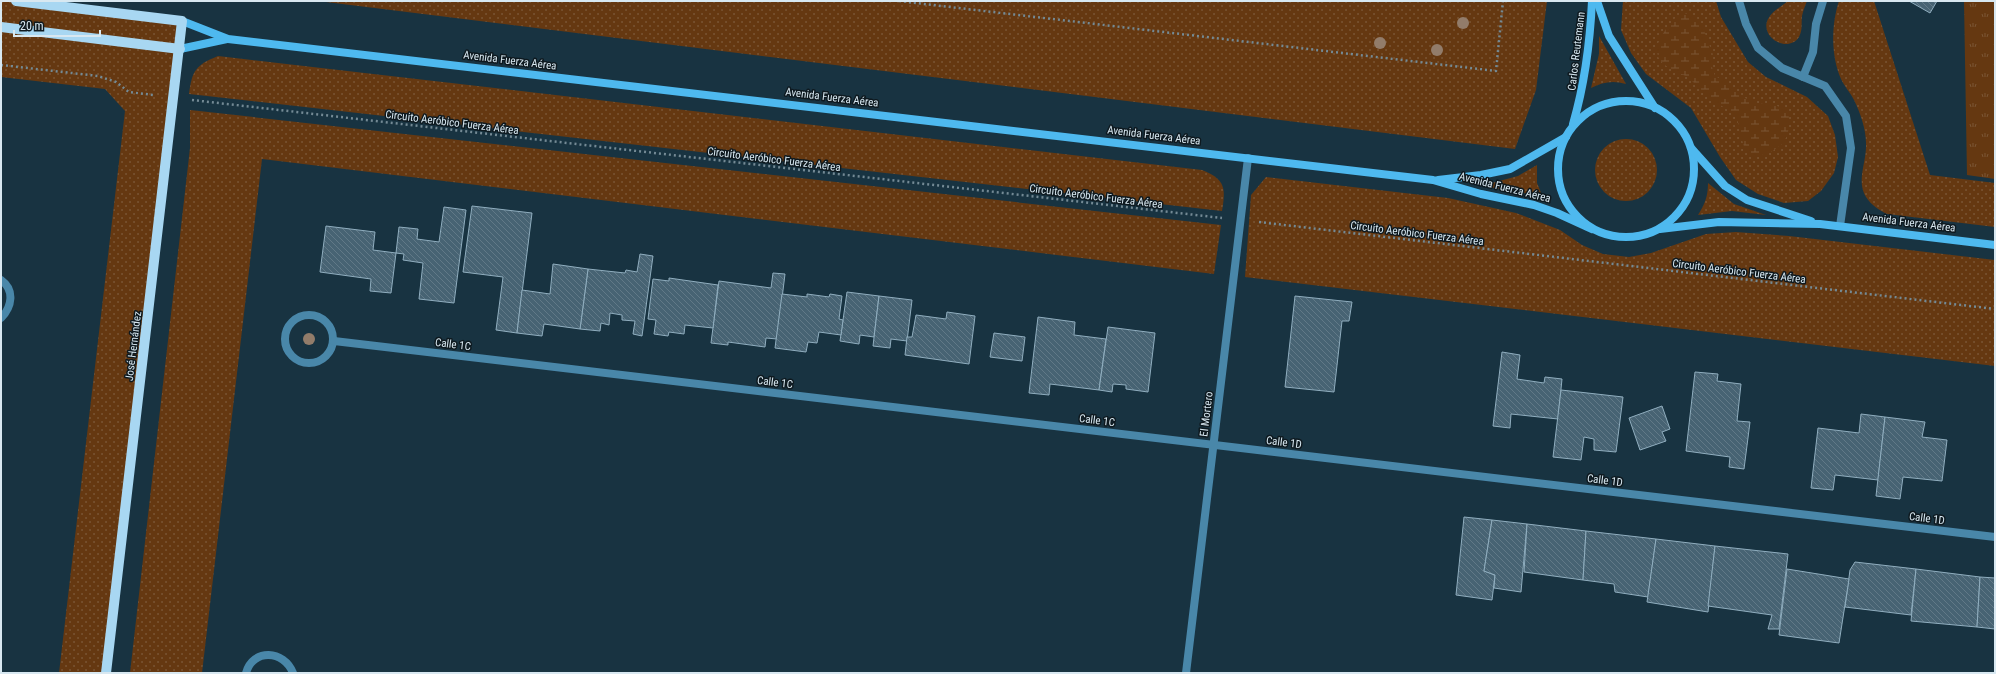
<svg xmlns="http://www.w3.org/2000/svg" width="1996" height="674" font-family="'Roboto Condensed',sans-serif">
	<defs>
		<pattern id="grass-dots" width="8" height="8" patternUnits="userSpaceOnUse"><rect width="8" height="8" fill="#653811"/><path d="M2 2h.1M6 6h.1" fill="none" stroke="#7a5534" stroke-width="1.8" stroke-linecap="round"/></pattern>
		<pattern id="wetland-marsh" width="20" height="14" patternUnits="userSpaceOnUse"><rect width="20" height="14" fill="#653811"/><path d="M1 5h8M5 5V1M11 12h8M15 12V8" fill="none" stroke="#7a5534"/></pattern>
		<pattern id="park-tufts" width="24" height="20" patternUnits="userSpaceOnUse"><rect width="24" height="20" fill="#653811"/><path d="M3 7l-1-3M5 7V3M7 7l1-3M15 17l-1-3M17 17v-4M19 17l1-3" fill="none" stroke="#7a5534"/></pattern>
		<pattern id="building-back-hatch" width="6" height="6" patternUnits="userSpaceOnUse"><rect width="6" height="6" fill="#476373"/><path d="M-1 5l2 2M0 0l6 6M5-1l2 2" fill="none" stroke="#617987"/></pattern>
	</defs>
	<rect width="100%" height="100%" fill="#183341"/>
	<g fill="url(#grass-dots)">
		<path d="M1,1H16L182,21L106,673H59L125,111L105,89L1,77Z"/>
		<path d="M318,1H1547L1536,90L1515,149Z"/>
		<path d="M1623,1H1716L1721,17L1748,62L1766,77L1807,97L1828,116L1835,135L1838,157L1834,173L1821,191L1808,201L1784,203L1758,194L1736,180L1720,157L1691,108L1646,74L1631,53L1621,30Z"/>
		<path d="M1788,1H1807C1805,6 1803,11 1802,16C1801,24 1803,29 1799,37C1788,54 1759,37 1768,19C1772,11 1781,7 1788,1Z"/>
		<path d="M1839,1H1874L1930,175L1995,183V227L1887,214C1879,210 1871,205 1866,197C1856,180 1867,162 1866,143C1866,129 1860,112 1854,100C1850,92 1844,86 1841,79C1831,56 1831,25 1839,1Z"/>
		<path d="M1599,36L1626,84C1613,80 1603,82 1591,88L1599,54Z"/>
		<path d="M218,56L1202,170C1225,179 1226,188 1222,211L189,94C192,70 196,65 218,56Z"/>
		<path d="M190,110L1221,225L1214,274L262,159L202,673H130L190,148Z"/>
		<circle cx="1626" cy="170" r="31"/>
		<path d="M1537,165V183L1544,200L1521,192L1487,187L1488,184L1518,176Z"/>
		<path d="M1266,177L1448,198L1516,213L1560,230L1582,245L1603,254L1629,257L1651,253L1706,234L1736,232L1789,236L1995,260V366L1245,277L1251,195Z"/>
		<path d="M1708,183L1734,204L1766,215L1732,211L1698,215C1705,204 1708,196 1708,183Z"/>
	</g>
	<path fill="url(#wetland-marsh)" d="M1681,13L1691,14L1700,21L1713,54L1712,67L1715,76L1726,82L1740,96L1757,103L1777,106L1788,110C1790,122 1790,136 1781,145C1775,150 1770,153 1762,155C1738,162 1744,128 1735,116C1731,111 1723,107 1717,103C1708,96 1700,89 1692,81C1682,71 1660,69 1657,53C1655,40 1672,20 1681,13Z"/>
	<path fill="url(#park-tufts)" d="M1964,1H1995V179L1967,175Z"/>
	<g fill="url(#building-back-hatch)" stroke="#90aebf">
		<path d="M1909,1H1937L1930,13Z"/>
		<path d="M472,206L532,213L517,333L496,330L503,277L463,272Z"/>
		<path d="M444,207L466,210L454,303L419,299L423,263L403,260L404,254L396,253L399,227L418,229L417,239L439,242Z"/>
		<path d="M326,226L375,232L373,250L396,253L391,293L370,291L371,279L320,272Z"/>
		<path d="M640,254L653,256L642,336L633,334L635,321L622,320V315L610,313L609,325L601,323L600,331L580,329L588,269L625,273L626,270L637,272Z"/>
		<path d="M553,264L588,269L580,329L544,324L542,336L517,333L522,290L550,294Z"/>
		<path d="M773,273L785,274L777,339L766,338L765,347L728,342V345L711,343L719,281L771,288Z"/>
		<path d="M669,278L718,285L713,328L685,325L684,334L669,332L668,336L654,334L656,320L648,319L653,279L669,281Z"/>
		<path d="M847,292L879,296L874,337L860,335L859,344L840,341Z"/>
		<path d="M782,294L807,297V294L829,297L830,294L842,296L839,319L843,320L841,335L819,332L817,343L808,342L806,352L775,348Z"/>
		<path d="M879,296L912,300L907,341L891,339L890,348L873,346Z"/>
		<path d="M1295,296L1352,302L1349,321H1342L1334,392L1285,387Z"/>
		<path d="M947,312L975,316L969,364L905,355L907,337H912L916,315L946,319Z"/>
		<path d="M1038,317L1075,322L1074,335L1106,339L1099,390L1050,384L1049,395L1029,393Z"/>
		<path d="M1108,327L1155,333L1148,392L1126,389V385L1113,384L1112,392L1099,390Z"/>
		<path d="M994,333L1025,337L1022,361L990,357Z"/>
		<path d="M1502,352L1520,355L1517,379L1544,383L1545,377L1562,379L1558,419L1511,414L1510,428L1493,426Z"/>
		<path d="M1695,372L1718,374L1717,381L1741,384L1737,421L1750,422L1744,469L1729,467L1730,457L1686,451Z"/>
		<path d="M1561,390L1623,397L1616,452L1594,450V439L1584,437L1581,460L1553,457Z"/>
		<path d="M1662,406L1670,429L1662,432L1666,441L1640,450L1629,418Z"/>
		<path d="M1861,414L1885,417L1878,480L1835,475L1833,490L1811,488L1818,428L1859,433Z"/>
		<path d="M1885,417L1925,422L1922,437L1947,440L1942,481L1903,477L1900,499L1876,496Z"/>
		<path d="M1464,517L1492,520L1484,571L1495,575L1492,600L1456,595Z"/>
		<path d="M1492,520L1527,524L1521,592L1494,588L1495,575L1484,571Z"/>
		<path d="M1527,524L1586,531L1583,580L1524,572Z"/>
		<path d="M1586,531L1656,539L1648,597L1615,592L1614,584L1583,580Z"/>
		<path d="M1656,539L1715,546L1708,612L1647,602Z"/>
		<path d="M1715,546L1788,554L1779,629H1768L1772,615L1708,606Z"/>
		<path d="M1855,562L1916,569L1911,615L1845,607L1850,570Z"/>
		<path d="M1787,569L1849,579L1839,643L1779,635Z"/>
		<path d="M1916,569L1980,577L1977,627L1911,621Z"/>
		<path d="M1980,577L1995,578V629L1977,627Z"/>
	</g>
	<g fill="none" stroke-linecap="round" stroke-linejoin="round">
		<g stroke="#748a95" stroke-width="2.5" stroke-dasharray="2 3" stroke-linecap="butt">
			<path d="M899,1L1496,71L1503,1"/>
			<path d="M1,65L98,76L116,82L129,92L153,95"/>
			<path d="M192,100L1222,218"/>
			<path d="M1259,222L1995,309"/>
		</g>
		<g stroke="#4987a9" stroke-width="8">
			<path d="M1739,1L1746,24L1758,48L1782,68L1825,86L1846,116L1851,148L1840,226"/>
			<path d="M1803,77L1813,52L1816,24L1823,1"/>
			<path d="M1,280C15,290 12,307 1,318"/>
			<circle cx="309" cy="339" r="24"/>
			<path d="M334,341L1995,537"/>
			<path d="M246,673C253,648 284,650 293,673"/>
			<path d="M1186,673L1248,158"/>
		</g>
		<g stroke="#4eb9ef" stroke-width="8">
			<path d="M1597,1L1609,36L1655,108"/>
			<path d="M182,21L228,39L1433,180L1481,194L1534,205L1557,213L1592,229"/>
			<path d="M180,49L227,39"/>
			<circle cx="1626" cy="169" r="68"/>
			<path d="M1573,124C1585,83 1590,43 1592,1"/>
			<path d="M1691,148L1725,186L1747,200L1811,221"/>
			<path d="M1438,180L1481,175L1510,169L1566,137"/>
			<path d="M1660,229L1719,222L1820,224L1995,245"/>
		</g>
		<g stroke="#a8d7f2" stroke-width="10">
			<path d="M16,1L182,21L106,673"/>
			<path d="M1,27L180,49"/>
		</g>
	</g>
	<g fill="#927c6a">
		<circle cx="1463" cy="23" r="6"/>
		<circle cx="1380" cy="43" r="6"/>
		<circle cx="1437" cy="50" r="6"/>
		<circle cx="309" cy="339" r="6"/>
	</g>
	<g text-anchor="middle" stroke-width="3" stroke-linejoin="round" paint-order="stroke">
		<g font-size="11" fill="#d8e8f1" stroke="#0e191f">
			<text transform="translate(1576 51) rotate(-83)" y="4">Carlos Reutemann</text>
			<text transform="translate(510 60) rotate(7)" y="4">Avenida Fuerza Aérea</text>
			<text transform="translate(832 97) rotate(7)" y="4">Avenida Fuerza Aérea</text>
			<text transform="translate(452 122) rotate(7)" y="4">Circuito Aeróbico Fuerza Aérea</text>
			<text transform="translate(1154 135) rotate(7)" y="4">Avenida Fuerza Aérea</text>
			<text transform="translate(774 159) rotate(7)" y="4">Circuito Aeróbico Fuerza Aérea</text>
			<text transform="translate(1505 187) rotate(14)" y="4">Avenida Fuerza Aérea</text>
			<text transform="translate(1096 196) rotate(7)" y="4">Circuito Aeróbico Fuerza Aérea</text>
			<text transform="translate(1909 222) rotate(7)" y="4">Avenida Fuerza Aérea</text>
			<text transform="translate(1417 233) rotate(7)" y="4">Circuito Aeróbico Fuerza Aérea</text>
			<text transform="translate(1739 271) rotate(7)" y="4">Circuito Aeróbico Fuerza Aérea</text>
			<text transform="translate(453 344) rotate(7)" y="4">Calle 1C</text>
			<text transform="translate(133 346) rotate(-83)" y="4">José Hernández</text>
			<text transform="translate(775 382) rotate(7)" y="4">Calle 1C</text>
			<text transform="translate(1206 414) rotate(-83)" y="4">El Mortero</text>
			<text transform="translate(1097 420) rotate(7)" y="4">Calle 1C</text>
			<text transform="translate(1284 442) rotate(7)" y="4">Calle 1D</text>
			<text transform="translate(1605 480) rotate(7)" y="4">Calle 1D</text>
			<text transform="translate(1927 518) rotate(7)" y="4">Calle 1D</text>
		</g>
	</g>
	<rect width="1996" height="674" fill="none" stroke="#d8e8f1" stroke-width="4"/>
	<path d="M14 30v6h86v-6" fill="none" stroke="#d8e8f1" stroke-width="2"/>
	<text x="20" y="30" font-size="12" fill="#d8e8f1" stroke="#0e191f" stroke-width="3" paint-order="stroke">20 m</text>
</svg>
